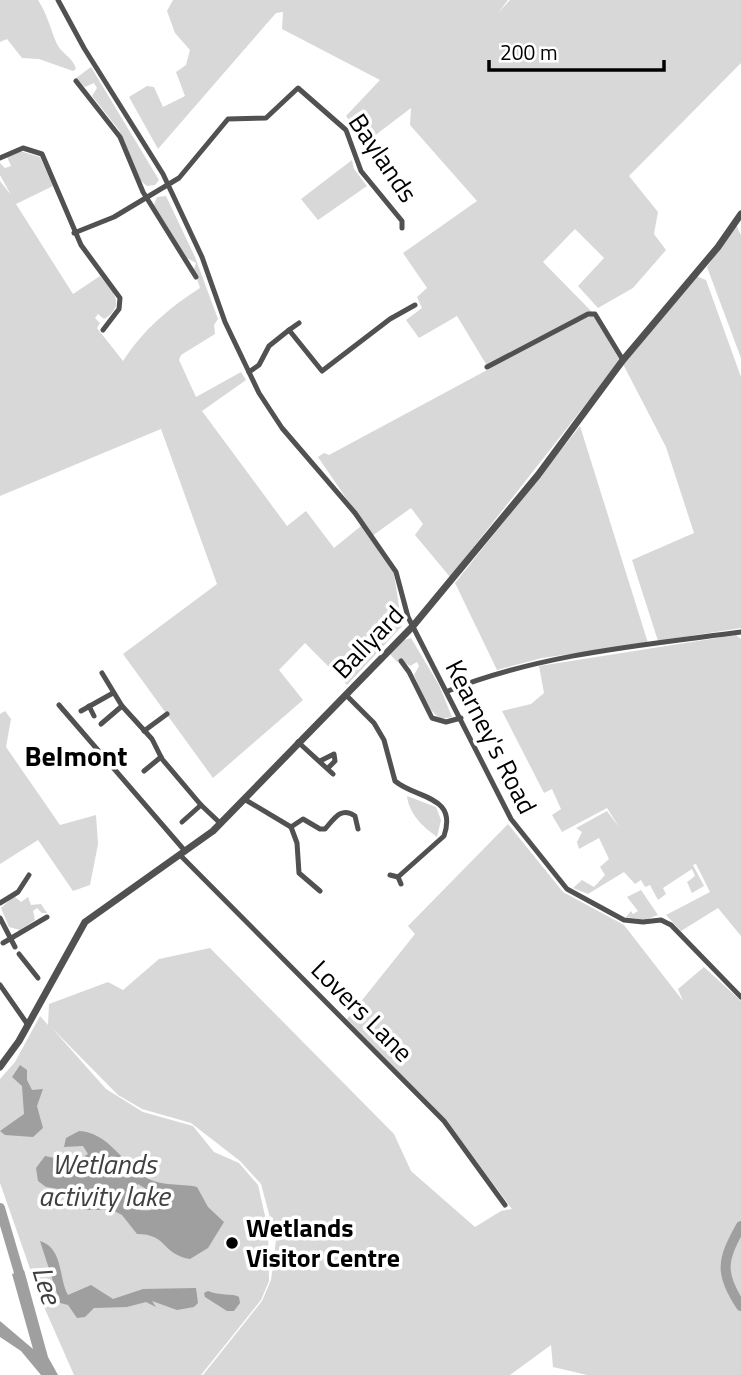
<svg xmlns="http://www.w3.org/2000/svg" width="741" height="1375" font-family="'Titillium Web',sans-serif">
	<rect width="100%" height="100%" fill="#fff"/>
	<g fill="#d8d8d8">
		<path d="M0,0H38C47,14 50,27 56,42C60,53 73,57 76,69L73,71L39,59L22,58L7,39L0,42Z"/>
		<path d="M173,0H508L498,13L510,0H741V63L629,176L658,212L654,234L666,250L633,288L598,308L578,286L604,258L575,229L543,262L594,314L622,358L450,577L415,535L423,524L411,508L372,536L318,457L324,453L329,455L489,369L457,316L419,338L406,320L422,308L417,297L427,288L403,253L477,201L410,125L411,108L361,146L357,131L346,116L380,80L282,29L283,12L276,13L158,149L129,97L147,86L154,87L163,107L185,96L176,72L186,65L190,50L175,33L167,11Z"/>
		<path d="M91,67L159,180L155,185L147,186L140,180L119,130L92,96L97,88L94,83L85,87L76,78Z"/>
		<path d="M20,151L40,157L53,186L16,204L73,294L100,276C114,291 126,306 104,319L98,314L95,318L100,323L97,328L123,361C144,329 169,308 200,288L194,269L196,263L187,258L154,205L157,197L166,196L195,257L218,319L214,325L215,334L181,355L179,360L196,397L241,372L246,380L202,411L287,526L306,511L334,548L361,526L394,574L402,626L347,685L305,643L279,670L303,700L213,778L123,654L217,584L161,429L0,496V181L11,195L0,175V163L5,168L11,166L7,157Z"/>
		<path d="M352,160L354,169L367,186L318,220L301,199Z"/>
		<path d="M736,225L741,235V358L707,267Z"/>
		<path d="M696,276L706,280L741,377V628L658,641L632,560L694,533L666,447L623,364Z"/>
		<path d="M580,426L648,643L542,658L497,670L455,583Z"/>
		<path d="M736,635L741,639V936L718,908L681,931L666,915L710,892L696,864L693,865L704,886L692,893L687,882L695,876L692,869L663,888L666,894L658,900L650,885L645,887L641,880L635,884L624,872L588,894L573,888L582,880L594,887L605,875L600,867L609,859L599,838L579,849L577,842L582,832L576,828L607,811L619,827L607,808L562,832L552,815L561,809L552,789L544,793L502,711L531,704L544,693L539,666Z"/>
		<path d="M411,638L439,685L452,717L440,719L428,707L414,675L419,666L417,662L410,666L400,659L397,662L390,654L404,640Z"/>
		<path d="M5,711L11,719L6,747L60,825L96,815L98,844L90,885L73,891L38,840L0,864V714Z"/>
		<path d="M407,796L436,807L441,820L437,837C423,827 409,814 407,796Z"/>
		<path d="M508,824L563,892L624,925L683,1001L678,989L704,967L741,1001V1375H587L553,1367L551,1345L510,1375H203L262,1301L271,1280L276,1240L261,1184L240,1161L191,1123L142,1109L118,1095L51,1027L106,1089L143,1112L193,1126L214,1152L239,1163L258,1185L268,1229L269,1281L261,1300L201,1375H74L41,1300L0,1183V1079L15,1062L40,1016L48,1025L49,1004L108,982L123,990L159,959L210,948L394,1134L411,1171L475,1227L501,1211L512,1209L447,1122L347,1019L415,934L408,926Z"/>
		<path d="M641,890L658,915L645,920L626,917L631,911L633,914L638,911L627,897Z"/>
		<path d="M14,896L21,902L28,897L31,905L41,904L47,913H42L37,908L33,911L35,920L20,930L9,927L1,908Z"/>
	</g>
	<g fill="#9f9f9f" fill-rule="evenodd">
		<path d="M20,1065L27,1070V1080L32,1090L43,1089L37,1106L43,1128L33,1137L5,1135L0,1131L24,1114L22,1086L12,1077Z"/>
		<path d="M79,1131C108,1132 122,1163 145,1177C162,1187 180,1183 197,1187L208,1207L224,1222L208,1248L190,1259C161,1254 168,1234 137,1234L122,1215L112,1210H84L65,1190L46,1187L38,1181L36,1168L45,1156L74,1162L88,1154L83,1146L64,1147L66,1138ZM138,1184L166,1201L167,1205C154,1211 141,1213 129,1206L127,1199Z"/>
		<path d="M40,1241C64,1249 58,1277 68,1295L91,1285L113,1299L143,1289L196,1288L198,1303L194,1307L177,1310L152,1301L156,1307L146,1302L127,1307L94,1308L85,1317L77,1318L68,1305L60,1303Z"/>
		<path d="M24,1270L48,1357L58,1375H41L21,1351L0,1337V1321L33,1349L12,1274Z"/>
		<path d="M208,1291C219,1296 233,1293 239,1297L240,1303L234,1311H227L205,1297L204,1293Z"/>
	</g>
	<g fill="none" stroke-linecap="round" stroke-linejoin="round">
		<g stroke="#9f9f9f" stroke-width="10">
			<path d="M0,1208L23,1286"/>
			<path d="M741,1226C722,1260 719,1273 741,1306"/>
		</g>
		<g stroke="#515151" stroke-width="5">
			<path d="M58,0L84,48L163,174L202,257L225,322L259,393L282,428L355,513L396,572L408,617L511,819L567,889L624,920L643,922L661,920L671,925L741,997"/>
			<path d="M76,81L120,137L143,192L196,277"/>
			<path d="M0,158L23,148L42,154L81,245L120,298L119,309L103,330"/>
			<path d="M74,233L114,217L179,178L228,119L266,118L298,88L346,130L361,171L402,221V228"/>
			<path d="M289,330L299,323"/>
			<path d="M487,367L588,314H595L623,360"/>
			<path d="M249,372L259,365L269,346L289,330L322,371L390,319L415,305"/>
			<path d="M401,661L409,672L432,718L446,722L461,718"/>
			<path d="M102,673L122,706L152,739L162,759L201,805L220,823"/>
			<path d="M448,691C540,654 643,645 741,632"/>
			<path d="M346,695L374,723L384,740L395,781C416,799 458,795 444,836L398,877"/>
			<path d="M59,705L185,851"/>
			<path d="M89,706L94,716"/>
			<path d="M81,711L113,693"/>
			<path d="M101,724L122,706"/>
			<path d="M144,731L167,714"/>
			<path d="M298,742L333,774"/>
			<path d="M320,761L334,754L335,761L328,768"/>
			<path d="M144,771L161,757"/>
			<path d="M244,799L291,827L297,843L299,873L320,891"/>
			<path d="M182,822L201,805"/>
			<path d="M291,827L303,819L320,829H325C334,819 341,806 355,816L358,829"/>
			<path d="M180,855L444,1121L505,1205"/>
			<path d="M390,875L398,877L401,884"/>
			<path d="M0,903L18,892L29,875"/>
			<path d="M0,918L15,947"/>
			<path d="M3,943L47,917"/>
			<path d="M19,954L38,978"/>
			<path d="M0,985L28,1025"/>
		</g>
		<path stroke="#515151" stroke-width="7" d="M0,1067L19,1041L85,922L213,831L413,626L538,475L623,360L718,247L741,214"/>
	</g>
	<circle fill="#000" stroke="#fff" stroke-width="2.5" cx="232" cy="1243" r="7"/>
	<g text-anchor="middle" stroke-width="7" stroke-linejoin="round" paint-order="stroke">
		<g font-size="26" fill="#000" stroke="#fff">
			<text transform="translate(383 158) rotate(56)" y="9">Baylands</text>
			<text transform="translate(368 642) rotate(-46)" y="9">Ballyard</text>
			<text transform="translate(491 737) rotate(63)" y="9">Kearney's Road</text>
			<text transform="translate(362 1011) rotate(45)" y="9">Lovers Lane</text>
		</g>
		<g font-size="26" font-weight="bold" fill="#000" stroke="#fff" text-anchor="start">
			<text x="246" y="1237">Wetlands<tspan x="246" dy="30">Visitor Centre</tspan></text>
		</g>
		<g font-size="28" font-weight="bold" fill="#000" stroke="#fff">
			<text x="76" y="766">Belmont</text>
		</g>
		<g font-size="28" font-style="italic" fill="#404040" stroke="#fff">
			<text x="104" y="1174">Wetlands<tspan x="104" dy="32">activity lake</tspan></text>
			<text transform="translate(47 1285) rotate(73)" y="10">Lee</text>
		</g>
	</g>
	<path d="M489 60v10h175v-10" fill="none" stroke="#000000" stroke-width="3.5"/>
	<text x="500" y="60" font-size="21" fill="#000000" stroke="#ffffff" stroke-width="5" paint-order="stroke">200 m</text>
</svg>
